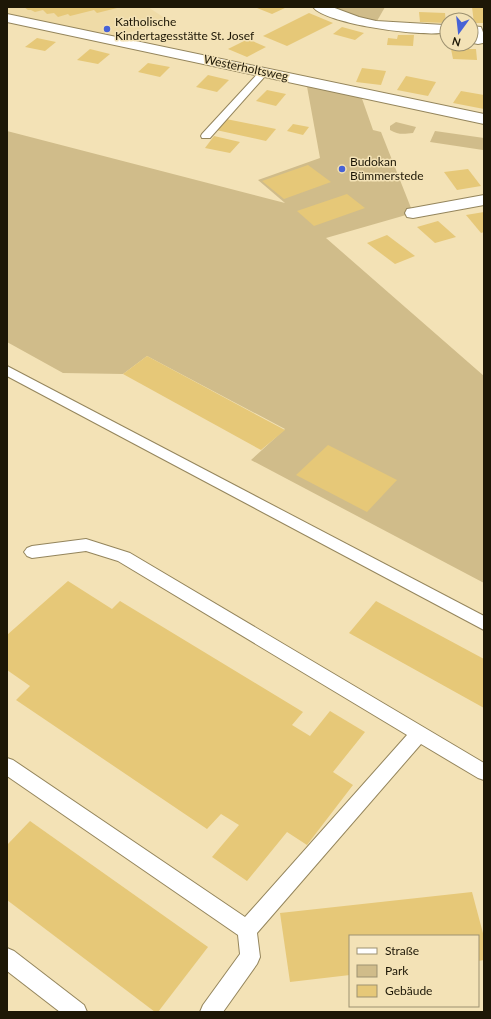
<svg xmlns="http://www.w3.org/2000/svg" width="491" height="1019" font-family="Lato,sans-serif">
	<rect width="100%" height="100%" fill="#f3e2b6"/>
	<path fill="#efdba7" d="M7,7H148L169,21L110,38L7,13Z"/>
	<g fill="#d0bc8a">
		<path d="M333,7H385L377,21L360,17Z"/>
		<path d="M306,81L360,93L373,130L381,132L413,213L326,238L484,376V583L251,460L285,429L147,356L123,374L63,373L7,342V131L285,203L258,180L320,158Z"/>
		<path d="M396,122L416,127L413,133C404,134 398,135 390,130V126Z"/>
		<path d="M435,131L484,138L483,150L430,142Z"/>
	</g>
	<g fill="#e6c878">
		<path d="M24,7H117V8L97,13L94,10L70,16L68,14L58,17L54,13L47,14L43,10L35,12L31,10H28Z"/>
		<path d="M259,7H287L272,14L257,8Z"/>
		<path d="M472,7L484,8V23H474Z"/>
		<path d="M419,12L445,13L446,23L420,22Z"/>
		<path d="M309,13L333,23L287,46L263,36Z"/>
		<path d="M342,27L364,33L355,40L333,34Z"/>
		<path d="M398,35H414L413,46L387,45L388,38L397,39Z"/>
		<path d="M37,38L56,42L45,51L25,47Z"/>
		<path d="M248,39L266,47L247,57L228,49Z"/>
		<path d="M90,49L110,54L98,64L77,60Z"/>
		<path d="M451,49H476L477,60L453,59Z"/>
		<path d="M148,63L170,67L160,77L138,72Z"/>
		<path d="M362,68L386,71L381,85L356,82Z"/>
		<path d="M208,75L229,80L217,92L196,87Z"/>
		<path d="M406,76L436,82L428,96L397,90Z"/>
		<path d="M267,90L286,94L276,106L256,101Z"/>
		<path d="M461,91L484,95V109L453,103Z"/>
		<path d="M226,119L276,129L266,141L216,130Z"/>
		<path d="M293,124L309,127L303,135L287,131Z"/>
		<path d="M214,136L240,142L230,153L205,148Z"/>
		<path d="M308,165L331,182L284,199L262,181Z"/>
		<path d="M468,169L481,186L457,190L444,172Z"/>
		<path d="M347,194L365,208L314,226L297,211Z"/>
		<path d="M484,212V232L481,233L466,215Z"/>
		<path d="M438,221L456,237L435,243L417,227Z"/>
		<path d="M387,235L415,256L395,264L367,243Z"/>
		<path d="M147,356L285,430L261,450L123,374Z"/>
		<path d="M328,445L397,480L367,512L296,475Z"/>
		<path d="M68,581L112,609L120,601L303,712L292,725L310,736L330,711L365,732L333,772L353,785L307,845L287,832L247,881L212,857L239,825L221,814L207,829L16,700L30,686L7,670V635Z"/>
		<path d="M376,601L484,659V708L349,633Z"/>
		<path d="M30,821L208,947L158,1012H155L7,900V845Z"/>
		<path d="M472,892L484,937V960L478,961V936H350V975L290,982L280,913Z"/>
	</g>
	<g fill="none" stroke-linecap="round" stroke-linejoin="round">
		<g stroke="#94855c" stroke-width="2">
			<g id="lane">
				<path d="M264,69L269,72L267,74L210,138H202L201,136L202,134L261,70Z"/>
				<path d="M7,366L484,616V630L7,376Z"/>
				<path d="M86,539L130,553L484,763V780L478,778L421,744L257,933L260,957L257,964L223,1012H200L203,1005L240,954L238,935L7,776V758L13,760L245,917L407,735L118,561L86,551L32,558L27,556L24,552L27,548L32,546Z"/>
				<path d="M7,948L14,951L84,1005L87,1012H60L7,971Z"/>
			</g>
		</g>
		<g stroke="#94855c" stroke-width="2">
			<g id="street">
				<path d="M313,7H332L359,17L376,21L444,25L447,26V32C426,38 325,24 313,7Z"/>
				<path d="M7,14L484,114V124L7,22Z"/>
				<path d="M471,26L481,27L484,35L483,43L478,44L473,43L471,40Z"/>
				<path d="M484,195V205L413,218L407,217L405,213L407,209L413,208Z"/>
			</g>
		</g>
		<use href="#lane" fill="#fff" fill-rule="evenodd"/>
		<use href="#street" fill="#fff" fill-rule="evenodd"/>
	</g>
	<g fill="#4762d6" stroke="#f3e2b6" stroke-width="1.5">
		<circle cx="107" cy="29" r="4"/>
		<circle cx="342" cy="169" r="4"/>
	</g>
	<g text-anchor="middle" stroke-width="3" stroke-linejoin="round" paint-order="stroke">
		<g font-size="12" fill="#1d1706" stroke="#f3e2b6" text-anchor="start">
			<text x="115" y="26">Katholische<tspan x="115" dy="14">Kindertagesstätte St. Josef</tspan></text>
			<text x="350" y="166">Budokan<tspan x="350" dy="14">Bümmerstede</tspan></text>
		</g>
		<g font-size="12" fill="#1d1706" stroke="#f3e2b6">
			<text transform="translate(246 68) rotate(12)" y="4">Westerholtsweg</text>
		</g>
	</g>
	<rect width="491" height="1019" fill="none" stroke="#1d1706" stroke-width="16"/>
	<rect x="349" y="935" width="130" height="72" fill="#f3e2b6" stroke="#9d9170"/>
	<rect x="357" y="948" width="20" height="6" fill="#ffffff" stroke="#9d9170"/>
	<text x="385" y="955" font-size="12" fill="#1d1706">Straße</text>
	<rect x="357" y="965" width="20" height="12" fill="#d0bc8a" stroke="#9d9170"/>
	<text x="385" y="975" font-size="12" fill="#1d1706">Park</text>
	<rect x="357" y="985" width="20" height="12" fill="#e6c878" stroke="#9d9170"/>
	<text x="385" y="995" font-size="12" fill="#1d1706">Gebäude</text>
	<g transform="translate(459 32) rotate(195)"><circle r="19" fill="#f3e2b6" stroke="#9d9170"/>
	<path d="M0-3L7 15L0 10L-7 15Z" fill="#4762d6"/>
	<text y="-6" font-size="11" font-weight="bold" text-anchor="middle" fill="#1d1706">N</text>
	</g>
</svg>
